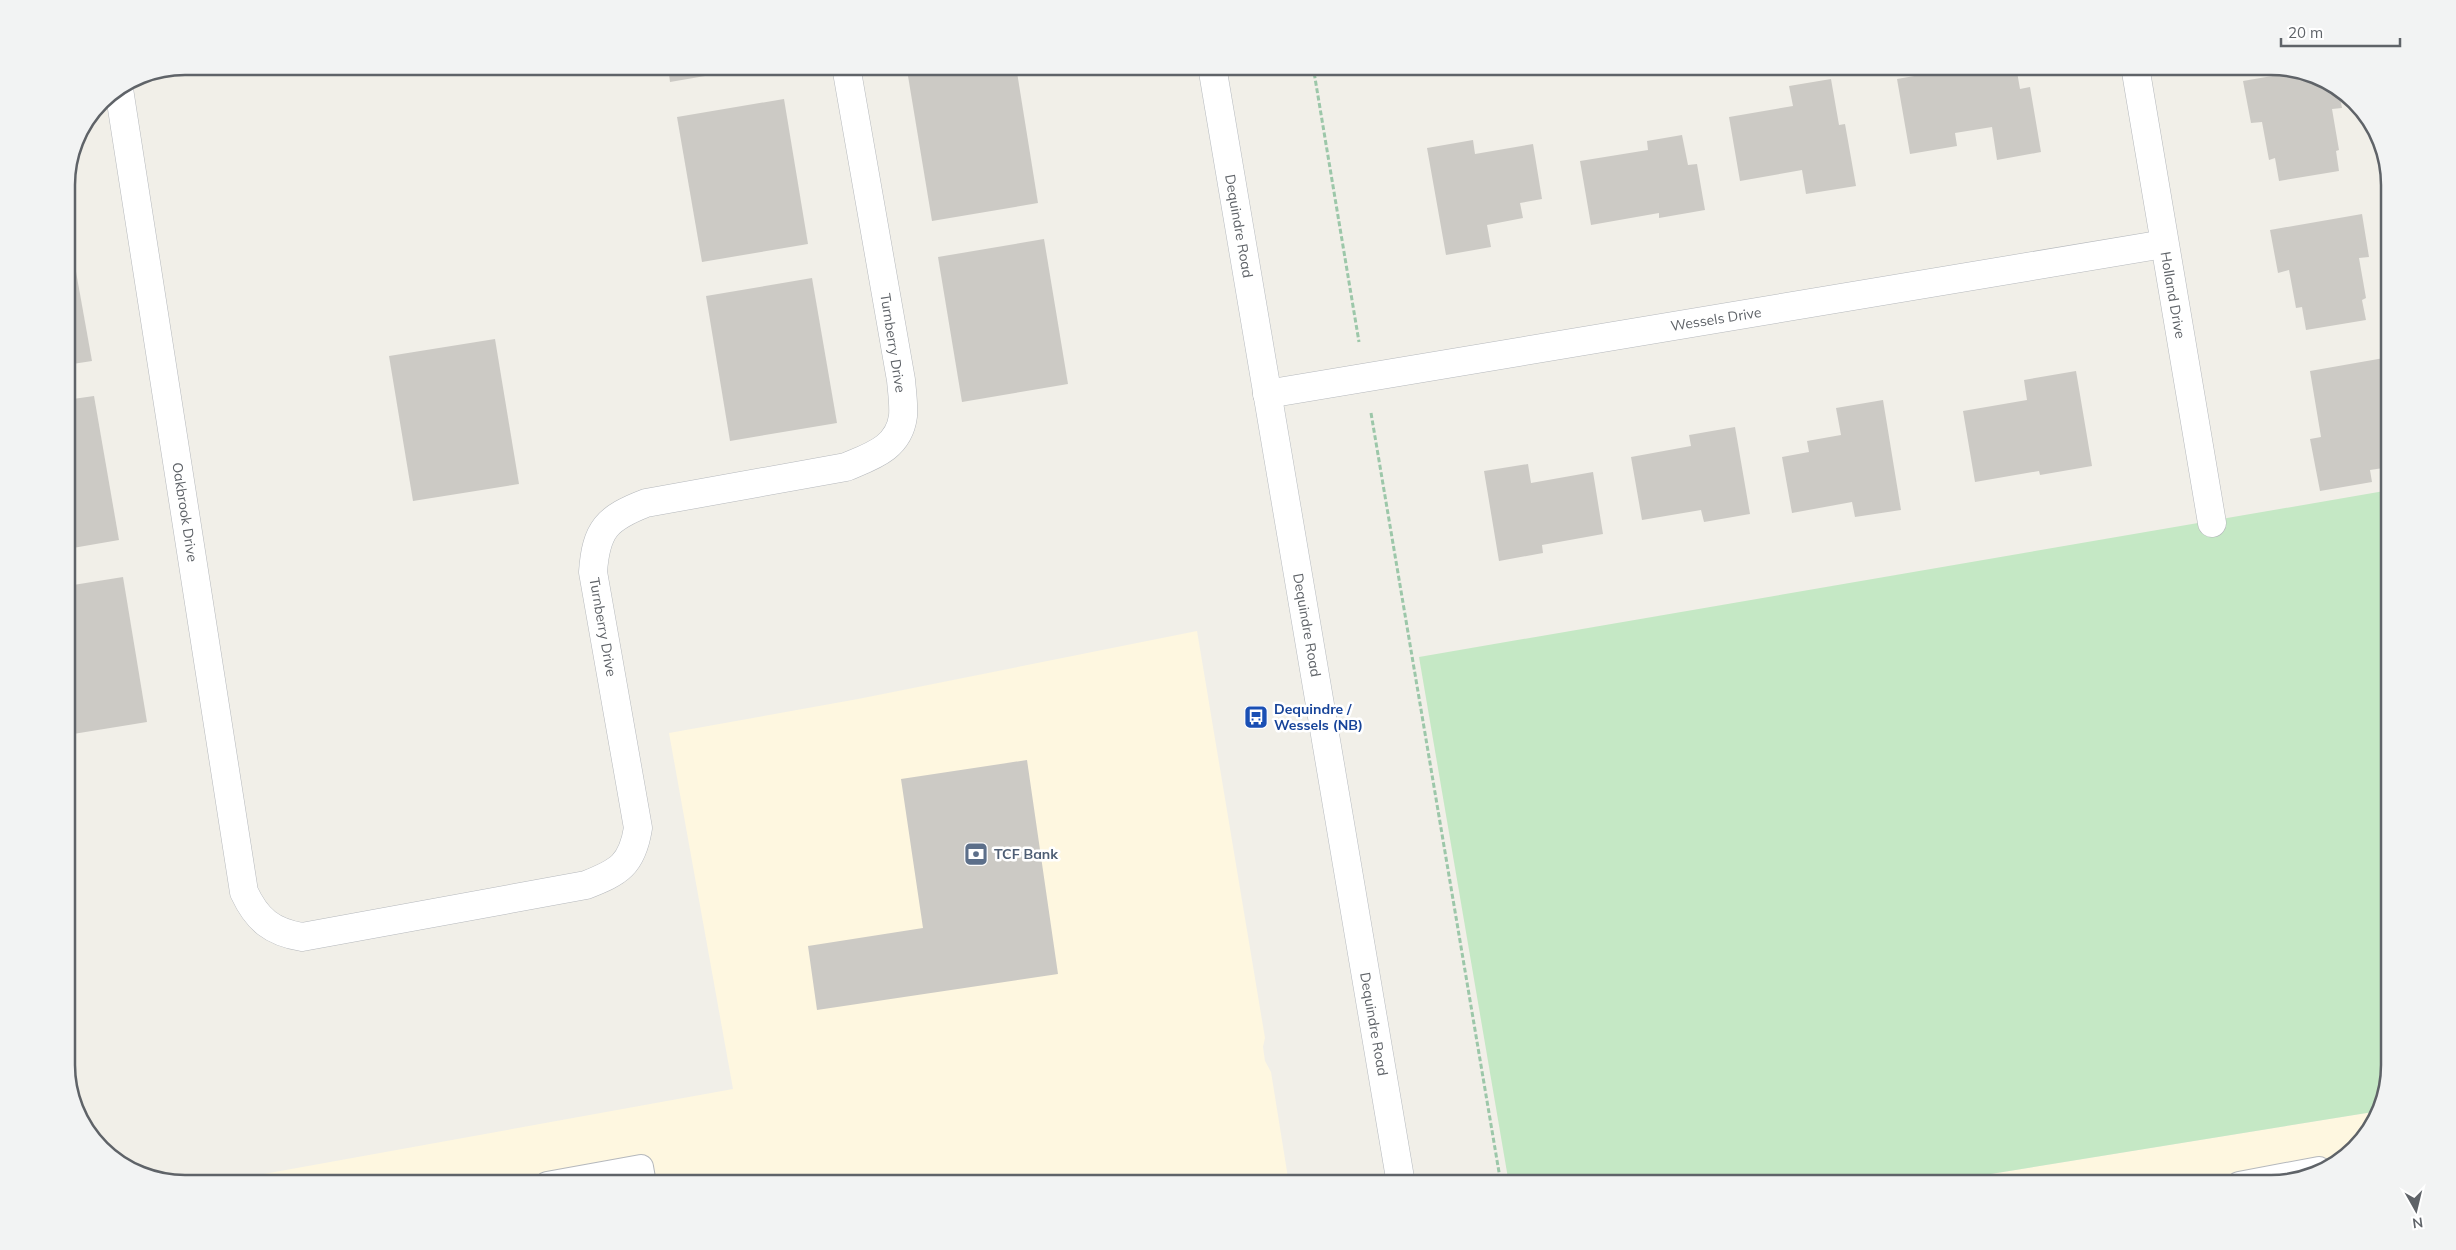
<svg xmlns="http://www.w3.org/2000/svg" width="2456" height="1250" font-family="Mulish,sans-serif">
	<rect width="100%" height="100%" fill="#f1efe8"/>
	<g fill="#fef7e0">
		<path d="M1197,631L1265,1038L1263,1047L1265,1061L1271,1072L1289,1184H209L733,1089L669,733L858,699Z"/>
		<path d="M2379,1111L2378,1117L2337,1164L2271,1184H1929Z"/>
	</g>
	<path fill="#c5e8c5" d="M2390,490V1065L2379,1111L1929,1184H1509L1419,657Z"/>
	<g fill="#cccac5">
		<path d="M668,66H758V67L670,82Z"/>
		<path d="M966,66H1016L1038,203L932,221L908,76Z"/>
		<path d="M1972,66H2016L2020,89L2030,87L2041,152L1997,160L1992,127L1955,133L1957,146L1910,154L1897,79Z"/>
		<path d="M2296,72L2323,78L2339,92L2342,108L2332,109L2339,150L2336,151L2339,171L2279,181L2275,158L2269,160L2262,122L2251,123L2243,81Z"/>
		<path d="M1831,79L1839,125L1845,124L1856,186L1806,194L1802,170L1740,181L1729,117L1793,106L1789,86Z"/>
		<path d="M784,99L808,244L702,262L677,117Z"/>
		<path d="M1682,135L1688,165L1697,164L1705,210L1659,218V213L1591,225L1580,161L1648,150L1647,141Z"/>
		<path d="M1473,140L1475,154L1533,144L1542,199L1520,203L1523,218L1487,225L1491,247L1446,255L1427,148Z"/>
		<path d="M2362,214L2369,257L2359,258L2366,298L2362,300L2366,320L2306,330L2302,307L2296,308L2289,270L2278,273L2270,230Z"/>
		<path d="M66,216L92,361L66,365Z"/>
		<path d="M1044,239L1068,384L962,402L938,257Z"/>
		<path d="M812,278L837,423L730,441L706,296Z"/>
		<path d="M495,339L519,484L413,501L389,356Z"/>
		<path d="M2384,358L2390,391V467L2370,470L2372,482L2320,491L2310,439L2321,437L2310,371Z"/>
		<path d="M2076,371L2092,466L2040,475L2039,471L1975,482L1963,411L2027,400L2024,380Z"/>
		<path d="M94,396L119,540L67,549L66,400Z"/>
		<path d="M1883,400L1901,510L1855,517L1852,502L1792,513L1782,457L1809,452L1807,441L1841,435L1836,408Z"/>
		<path d="M1735,427L1750,514L1704,522L1701,510L1642,520L1631,457L1691,446L1689,435Z"/>
		<path d="M1528,464L1531,483L1593,472L1603,534L1542,545L1543,553L1499,561L1484,471Z"/>
		<path d="M123,577L147,722L67,735V586Z"/>
		<path d="M1027,760L1058,974L817,1010L808,946L923,928L901,779Z"/>
		<path d="M1067,1175L1069,1184H1030V1183Z"/>
	</g>
	<g fill="none" stroke-linecap="round" stroke-linejoin="round">
		<g stroke="#b5b8bc" stroke-width="26">
			<g id="service">
				<path d="M547,1184L641,1167L644,1184"/>
				<path d="M2239,1184L2319,1169"/>
			</g>
		</g>
		<g stroke="#b5b8bc" stroke-width="29">
			<g id="minor">
				<path d="M2135,66L2212,523"/>
				<path d="M119,89L244,892C257,920 272,932 302,937L586,885C619,872 632,865 638,828L593,572C596,529 607,518 646,503L846,467C872,456 899,448 903,416C904,405 902,392 901,380L846,66"/>
				<path d="M1267,394L2164,244"/>
			</g>
		</g>
		<g stroke="#b6babf" stroke-width="29">
			<path id="secondary" d="M1212,66L1401,1184"/>
		</g>
		<g stroke="#9cc7a9" stroke-width="3" stroke-dasharray="5 2.5" stroke-linecap="butt">
			<path d="M1313,66L1359,342"/>
			<path d="M1371,413L1501,1184"/>
		</g>
		<use href="#service" stroke="#fff" stroke-width="24"/>
		<use href="#minor" stroke="#fff" stroke-width="28"/>
		<use href="#secondary" stroke="#fff" stroke-width="28"/>
	</g>
	<defs>
		<g id="bus-square" transform="scale(1.25)"><rect x="-9" y="-9" width="18" height="18" rx="4" fill="#1a4fb4" stroke="#fff"/><path d="M-5-6H5V4H4V6H2V4H-2V6H-4V4H-5ZM-3.5-4V0h7V-4ZM-3.5 1.2v1.5H-2V1.2ZM2 1.2v1.5H3.5V1.2Z" fill="#fff"/></g>
		<g id="bank-square" transform="scale(1.25)"><rect x="-9" y="-9" width="18" height="18" rx="4" fill="#5c6f8a" stroke="#fff"/><path d="M-6-4H6V4H-6ZM0-2.3a2.3 2.3 0 1 0 0 4.6a2.3 2.3 0 1 0 0-4.6Z" fill="#fff"/></g>
	</defs>
	<g fill-rule="evenodd">
		<use href="#bus-square" x="1256" y="717"/>
		<use href="#bank-square" x="976" y="854"/>
	</g>
	<g text-anchor="middle" stroke-width="5" stroke-linejoin="round" paint-order="stroke">
		<g font-size="14" fill="#5f6368" stroke="#fff">
			<text transform="translate(1239 226) rotate(80)" y="5">Dequindre Road</text>
			<text transform="translate(2173 295) rotate(80)" y="5">Holland Drive</text>
			<text transform="translate(1716 319) rotate(-9)" y="5">Wessels Drive</text>
			<text transform="translate(893 343) rotate(81)" y="5">Turnberry Drive</text>
			<text transform="translate(185 512) rotate(81)" y="5">Oakbrook Drive</text>
			<text transform="translate(1307 625) rotate(80)" y="5">Dequindre Road</text>
			<text transform="translate(603 627) rotate(80)" y="5">Turnberry Drive</text>
			<text transform="translate(1374 1024) rotate(80)" y="5">Dequindre Road</text>
		</g>
		<g font-size="14" font-weight="bold" fill="#164399" stroke="#fff" text-anchor="start">
			<text x="1274" y="714">Dequindre /<tspan x="1274" dy="16">Wessels (NB)</tspan></text>
		</g>
		<g font-size="14" font-weight="bold" fill="#4e5e75" stroke="#fff" text-anchor="start">
			<text x="994" y="859">TCF Bank</text>
		</g>
	</g>
	<path d="M0 0H2456V1250H0ZM185 75H2271A110 110 0 0 1 2381 185V1065A110 110 0 0 1 2271 1175H185A110 110 0 0 1 75 1065V185A110 110 0 0 1 185 75Z" fill="#f2f3f3" fill-rule="evenodd"/>
	<path fill="none" stroke="#5f6368" stroke-width="2.5" d="M185 75H2271A110 110 0 0 1 2381 185V1065A110 110 0 0 1 2271 1175H185A110 110 0 0 1 75 1065V185A110 110 0 0 1 185 75Z"/>
	<g transform="translate(2416 1210) rotate(172)" stroke="#ffffff" stroke-width="4" paint-order="stroke">
	<path d="M0-4L9 19L0 12L-9 19Z" fill="#5f6368"/>
	<text y="-8" font-size="14" font-weight="bold" text-anchor="middle" fill="#5f6368">N</text>
	</g>
	<path d="M2281 38v8h119v-8" fill="none" stroke="#5f6368" stroke-width="2.5"/>
	<text x="2288" y="38" font-size="15" fill="#5f6368" stroke="#ffffff" stroke-width="4" paint-order="stroke">20 m</text>
</svg>
